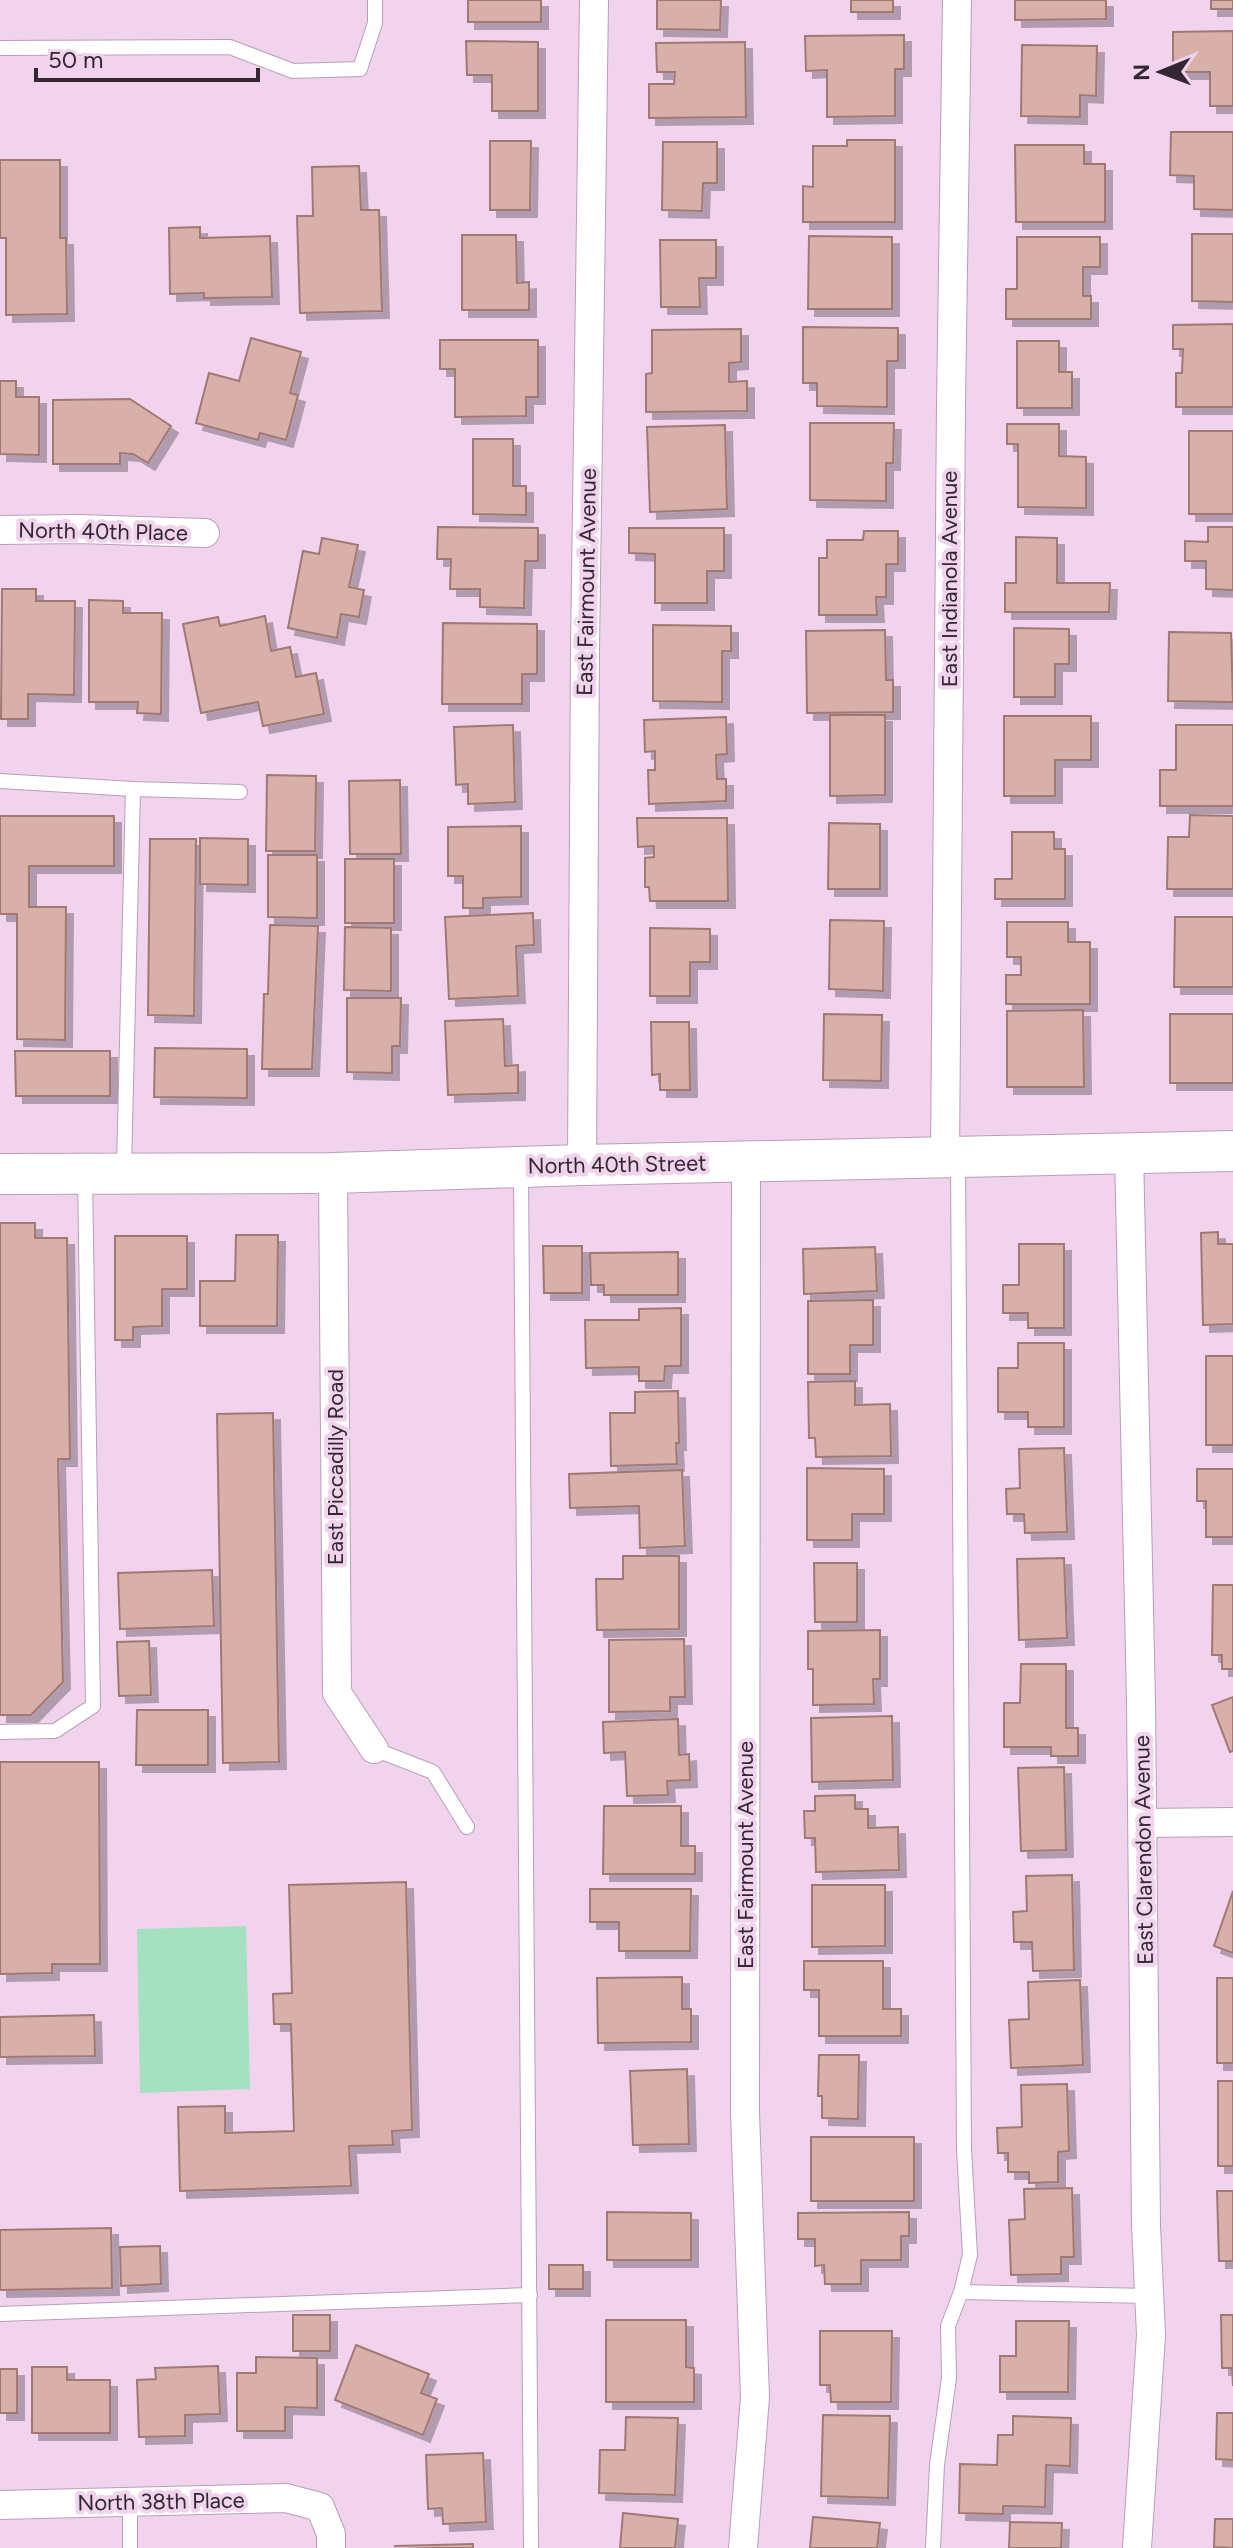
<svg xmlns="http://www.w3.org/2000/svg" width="1233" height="2548" font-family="Figtree,sans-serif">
	<defs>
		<filter id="shadow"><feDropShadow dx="7" dy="7" stdDeviation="0" flood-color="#0004"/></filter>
	</defs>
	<rect width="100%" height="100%" fill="#f1d3ee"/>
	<path fill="#a5e1c0" d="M246,1926L250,2089L140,2093L137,1929Z"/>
	<g fill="#d9b0a9" stroke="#a07973" stroke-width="2" filter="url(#shadow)">
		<rect x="468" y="0" width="73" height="22"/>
		<path d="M657,0H721L720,30L657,29Z"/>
		<rect x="851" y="0" width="42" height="12"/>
		<path d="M1015,0H1106V19L1015,20Z"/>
		<rect x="1211" y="0" width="22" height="9"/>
		<path d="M1233,31V106H1210V72H1173V32Z"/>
		<path d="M904,35V69H895V116L827,117V70L806,71L805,36Z"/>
		<path d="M466,41L538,42V111H492V75H467Z"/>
		<path d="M745,42L746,117L649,118V84H674L675,72H657L656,43Z"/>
		<path d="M1022,45L1097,46L1096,96L1080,95V117L1021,116Z"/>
		<path d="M1171,132H1233V210L1194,209V176L1170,175Z"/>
		<path d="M847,140H895V222H803V186L813,187V146H847Z"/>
		<path d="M490,141H531L530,210H490Z"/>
		<path d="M663,142H717V183H703L702,211L662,210Z"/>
		<path d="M1015,145H1084V164H1105V222H1016Z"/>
		<path d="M0,160H60V238H66L67,314L6,315V238H0Z"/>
		<path d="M359,166L361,210H379L382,311L300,313L297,216H313L312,167Z"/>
		<path d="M200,227V238L270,236L272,297L204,298V293L170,294L169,228Z"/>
		<path d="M1192,234H1233V302L1192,301Z"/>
		<path d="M462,235H516L517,283L529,282V310H462Z"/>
		<path d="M809,236L892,237V309H808Z"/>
		<path d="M1017,237H1100V267H1083V296H1091V319H1006V289H1017Z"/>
		<path d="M660,240H716V278H699L700,307H661Z"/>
		<path d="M1233,324V407H1176V373H1182L1183,349H1173V325Z"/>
		<path d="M803,327L898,328V361H887V407L817,406V383H803Z"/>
		<path d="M741,329V362L729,363V382L747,381V411L646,412V374L652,373V330Z"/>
		<path d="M251,338L301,352L290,393L298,395L286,440L260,433L258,440L196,423L209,373L239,381Z"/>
		<path d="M440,340H538V397H526V416L455,417V369H440Z"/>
		<path d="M1017,341H1059V372H1072V408H1017Z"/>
		<path d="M0,381H16V397H39V455L0,454Z"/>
		<path d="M130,399L171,426L148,463L133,454L120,453V464H53V400Z"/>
		<path d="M810,423H894L893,463H886V501L810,500Z"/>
		<path d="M1007,424H1059V456L1086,457V508L1018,507V444H1007Z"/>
		<path d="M725,425L727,509L650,512L647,427Z"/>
		<rect x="1189" y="431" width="44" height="83"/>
		<path d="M473,439H513V486H526V515L473,514Z"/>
		<path d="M438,527L538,528V561H525L524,608L480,607V589H450L451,559H437Z"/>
		<path d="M1208,527H1233V590L1206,589V561H1185V541L1208,542Z"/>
		<path d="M629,528H724V571H707V603H655V554L629,553Z"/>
		<path d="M864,531H898V564H886V597H876L877,615H819V558H827V540H863Z"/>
		<path d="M1016,537L1057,538V583H1110L1109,612H1005V583H1016Z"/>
		<path d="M322,538L358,545L349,587L364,590L359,617L341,614L337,638L288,628L303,551L319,554Z"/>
		<path d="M2,589H36V601H75L74,695L28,694V719H1Z"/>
		<path d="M89,600L123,601V613H162L161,714L137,713L138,702H89Z"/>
		<path d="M265,616L271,651L290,647L296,677L316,673L324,714L263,726L258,702L201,713L183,624L218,617L220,626Z"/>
		<path d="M443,623L537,624V674H522V704H442Z"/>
		<path d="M653,625L731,626V651H722V702L653,701Z"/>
		<path d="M1014,628L1069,629V664H1055V697H1014Z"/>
		<path d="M885,630L886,680H893V712L807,713L806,631Z"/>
		<path d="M1169,632L1231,633L1233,702L1168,701Z"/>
		<path d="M830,715H885V795L830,796Z"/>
		<path d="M1004,716H1091V760H1055V796H1004Z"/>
		<path d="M726,717L727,754L716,755L717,779H726V801L649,804L648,770H655V751L645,752L644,720Z"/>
		<path d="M513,725L515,802L468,804V784L456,785L454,727Z"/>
		<path d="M1176,725H1233V806H1160V770H1176Z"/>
		<path d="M267,775L316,776L315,851H266Z"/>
		<path d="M400,780L401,854H350L349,781Z"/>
		<path d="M1190,815L1233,816V889H1167L1168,837H1189Z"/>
		<path d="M0,816H114V866H29V907H66L65,1040L17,1039V914H0Z"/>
		<path d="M637,818H727L728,901H650L649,887H645V858L654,857V846L638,847Z"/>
		<path d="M829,823L880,824V889H828Z"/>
		<path d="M521,826V897L483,898V908H463V876H448V827Z"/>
		<path d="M1012,832H1054V849H1065V899H995V879H1012Z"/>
		<path d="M200,838L248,839V885L200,884Z"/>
		<path d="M150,839H196L194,1016L148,1015Z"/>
		<path d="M268,855H317V918L268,917Z"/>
		<rect x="345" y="859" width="49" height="64"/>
		<path d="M533,913L534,945L516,946L518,996L449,999L445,917Z"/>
		<path d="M1175,917H1233V987H1174Z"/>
		<path d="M830,920L884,921L883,991L829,989Z"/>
		<path d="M1007,922H1068V942H1090V1004H1006V975H1021V957H1007Z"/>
		<path d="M270,925L318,926L312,1069H262L264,994H268Z"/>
		<path d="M345,927L391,928V991L344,990Z"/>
		<path d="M650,928L710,929V962H690V996H650Z"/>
		<path d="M347,998H401L400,1046H392V1073L347,1072Z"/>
		<path d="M1083,1010L1084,1087H1007V1011Z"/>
		<path d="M824,1014L882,1015L881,1081L823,1080Z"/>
		<rect x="1170" y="1014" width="63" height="69"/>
		<path d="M503,1019L505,1066L518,1065V1093L448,1095L445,1021Z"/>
		<path d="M651,1022H689L690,1090H660V1074L652,1075Z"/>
		<path d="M155,1048L247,1049V1098L154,1097Z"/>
		<path d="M15,1051H110V1096H16Z"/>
		<path d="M0,1223H35V1238H67L70,1459H58L63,1682L31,1715H0Z"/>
		<path d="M1218,1232V1244H1233V1324L1203,1325L1201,1233Z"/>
		<path d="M236,1235H278L277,1326H200V1281H235Z"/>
		<path d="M115,1236H187V1289H162V1326L133,1327V1340H115Z"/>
		<path d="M1019,1244H1064V1328H1028V1313H1003V1285H1019Z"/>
		<path d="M543,1246H582V1293H544Z"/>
		<path d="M875,1247L877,1291L804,1294L803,1249Z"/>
		<path d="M678,1252V1295H604V1285H591L590,1253Z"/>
		<path d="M873,1300V1345H850V1374H808V1301Z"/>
		<path d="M681,1308V1366H665L664,1381H639V1367L586,1368L585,1320H639V1309Z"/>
		<path d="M1018,1343H1064V1427H1028V1412H998V1368H1018Z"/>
		<rect x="1206" y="1356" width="27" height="89"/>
		<path d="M855,1381V1405L890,1404L891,1456L816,1457L815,1438H809L808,1382Z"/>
		<path d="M678,1391L679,1443H676L677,1464L611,1466L610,1413H635V1392Z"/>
		<path d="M273,1413L279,1762L223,1763L217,1414Z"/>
		<path d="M1064,1448L1067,1532L1025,1533L1024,1514H1007L1006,1489L1020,1488L1019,1449Z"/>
		<path d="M807,1468L884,1469V1514H852V1540H807Z"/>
		<path d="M1197,1469H1233V1537H1206V1501H1197Z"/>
		<path d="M682,1470L685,1546L640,1548L639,1506L570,1508L569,1474Z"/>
		<path d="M623,1556H679V1629L597,1630L596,1579H623Z"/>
		<path d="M1064,1558L1067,1638L1019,1640L1017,1559Z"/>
		<path d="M814,1563H857V1622H815Z"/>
		<path d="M212,1570L214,1626L120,1629L118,1573Z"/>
		<path d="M1213,1585H1233V1669H1222V1655H1212Z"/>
		<path d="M880,1630V1679H873L874,1704L813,1705V1669H808V1631Z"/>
		<path d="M684,1639L685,1697H670V1711L609,1712V1640Z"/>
		<path d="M149,1641L151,1695L119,1696L117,1642Z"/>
		<path d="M1021,1664H1066V1728H1078V1756H1051V1747H1004V1703H1020Z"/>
		<path d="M1233,1697V1751L1230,1752L1212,1705Z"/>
		<path d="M137,1710H208V1765H136Z"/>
		<path d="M892,1716L893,1780L812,1782L811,1718Z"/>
		<path d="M678,1719L679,1755L689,1754L690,1780L667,1781L668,1795L627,1796L625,1752L604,1753L603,1722Z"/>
		<path d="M0,1762H99L100,1964H52V1973L0,1974Z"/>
		<path d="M1064,1767L1066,1850L1021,1851L1018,1768Z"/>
		<path d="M855,1795V1809H868V1828L898,1827L899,1870L816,1872L815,1838H805L804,1811H815V1796Z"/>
		<path d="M604,1806H681V1846H695V1874H603Z"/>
		<path d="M1072,1875L1074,1970L1033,1971L1032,1942H1014L1013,1912L1027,1911L1026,1876Z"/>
		<path d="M406,1882L412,2130L392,2131L393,2145L349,2146L351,2186L180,2191L178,2107L225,2106V2133L294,2131L291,2024H274L273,1994L292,1993L289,1885Z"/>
		<path d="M812,1885H885V1946L812,1947Z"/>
		<path d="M590,1889H691L690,1951H619V1922H590Z"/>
		<path d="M1233,1891V1953L1214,1946Z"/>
		<path d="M804,1961H883V2009H901V2036H819V1990H804Z"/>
		<path d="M682,1977V2009H691V2042L598,2043L597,1978Z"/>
		<rect x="1217" y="1978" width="16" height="85"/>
		<path d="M1080,1980L1083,2065L1011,2068L1009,2020L1029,2019L1028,1982Z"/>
		<path d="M94,2015L95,2056L0,2057V2017Z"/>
		<path d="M819,2055H859L858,2119L822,2118V2096H818Z"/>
		<path d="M687,2069L689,2144L633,2145L630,2071Z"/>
		<rect x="1218" y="2081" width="15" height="85"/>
		<path d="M1067,2084L1069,2151L1058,2152V2182L1029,2183V2172H1008V2153H998L997,2128L1022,2127L1021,2085Z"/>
		<rect x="811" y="2137" width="103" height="64"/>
		<path d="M1072,2188L1074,2257H1061V2274L1011,2275L1009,2220L1025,2219L1024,2189Z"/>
		<path d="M1217,2191H1233V2261H1219Z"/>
		<path d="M607,2212L691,2213V2260H607Z"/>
		<path d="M909,2212V2236H901V2260H861V2284H825L824,2265L815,2266V2239H798V2213Z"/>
		<path d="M111,2228L112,2288L0,2290V2230Z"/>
		<path d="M160,2246L161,2284L121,2286L120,2247Z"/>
		<rect x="549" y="2265" width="34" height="24"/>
		<rect x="293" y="2315" width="37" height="36"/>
		<path d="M1221,2315H1233V2386L1232,2368H1222Z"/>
		<path d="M606,2320H686V2367L694,2368V2402H606Z"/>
		<path d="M1016,2321H1069L1068,2392H1000V2356H1016Z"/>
		<path d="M820,2331H892L891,2402H831L830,2385H820Z"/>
		<path d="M356,2345L429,2374L421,2393L437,2399L423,2435L335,2400Z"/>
		<path d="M256,2357L317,2358V2408L285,2407V2431H237V2373H256Z"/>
		<path d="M218,2366L220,2414L185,2415V2436L139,2437L137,2380L156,2379L155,2368Z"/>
		<path d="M32,2367H67V2380H110V2433H32Z"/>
		<rect x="0" y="2369" width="17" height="44"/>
		<path d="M1217,2413H1233V2460L1216,2459Z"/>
		<path d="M823,2415L890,2416L888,2498L821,2496Z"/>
		<path d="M1013,2416L1071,2418L1070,2466L1046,2465L1045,2507L1003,2506V2514L959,2513L960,2464L997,2465L998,2435H1013Z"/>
		<path d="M626,2417L678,2418L675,2495L599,2493L600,2450H625Z"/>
		<path d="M483,2453L486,2522L443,2524L442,2508L428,2509L426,2455Z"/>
		<path d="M623,2513L678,2519L675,2548H620Z"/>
		<path d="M813,2517L880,2523L877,2548H810Z"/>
		<path d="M1215,2519H1233V2548L1214,2547Z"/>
		<path d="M1010,2522L1062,2523L1061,2548H1009Z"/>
		<path d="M473,2544V2548L394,2546Z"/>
	</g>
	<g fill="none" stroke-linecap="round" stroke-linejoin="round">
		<g stroke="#ba9eb8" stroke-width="16">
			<g id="lane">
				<path d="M0,48L230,47L293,71L360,69L375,23V0"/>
				<path d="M0,781L133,789"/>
				<path d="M124,1169L133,789L240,792"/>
				<path d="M521,1171L531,2548"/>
				<path d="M0,1732L55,1731L93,1706L85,1174"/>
				<path d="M374,1749L433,1772L467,1827"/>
				<path d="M961,2292L1149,2296"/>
				<path d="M0,2314L530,2295"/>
				<path d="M130,2548V2501"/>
				<path d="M933,2548L937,2465L949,2378L948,2326L961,2292L970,2255L964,2149L958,1161"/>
			</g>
		</g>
		<g stroke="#ba9eb8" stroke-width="30">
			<g id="street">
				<path d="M0,530L78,529L205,533"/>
				<path d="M1129,1152L1141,1701L1146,2226L1151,2335L1137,2548"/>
				<path d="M945,1158L951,404L957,0"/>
				<path d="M582,1165L585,650L594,0"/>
				<path d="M333,1173L337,1693L374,1749"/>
				<path d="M1143,1823L1233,1822"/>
				<path d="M0,2505L286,2498L320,2507L331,2534V2548"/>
				<path d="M743,2548L755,2397L745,2112L746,1161"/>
			</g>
		</g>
		<g stroke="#ba9eb8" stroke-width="42">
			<path id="secondary" d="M0,1174L333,1173L582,1165L1233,1151"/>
		</g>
		<use href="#lane" stroke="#fff" stroke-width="14"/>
		<use href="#street" stroke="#fff" stroke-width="28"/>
		<use href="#secondary" stroke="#fff" stroke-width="40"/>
	</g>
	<g text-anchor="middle" stroke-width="8" stroke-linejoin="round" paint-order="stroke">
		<g font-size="22" fill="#332731" stroke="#f1d3ee">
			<text transform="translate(103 531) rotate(1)" y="8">North 40th Place</text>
			<text transform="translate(949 579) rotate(-90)" y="8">East Indianola Avenue</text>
			<text transform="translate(586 582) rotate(-89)" y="8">East Fairmount Avenue</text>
			<text transform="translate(617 1164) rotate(-1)" y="8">North 40th Street</text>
			<text transform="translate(335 1467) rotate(-90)" y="8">East Piccadilly Road</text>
			<text transform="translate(1143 1850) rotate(-91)" y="8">East Clarendon Avenue</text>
			<text transform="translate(745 1855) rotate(-90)" y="8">East Fairmount Avenue</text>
			<text transform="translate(161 2501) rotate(-1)" y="8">North 38th Place</text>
		</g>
	</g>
	<g transform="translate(1161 72) rotate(269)" stroke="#f1d3ee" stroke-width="6" paint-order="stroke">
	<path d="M0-6L14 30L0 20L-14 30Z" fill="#332731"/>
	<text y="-12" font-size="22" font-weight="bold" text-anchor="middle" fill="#332731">N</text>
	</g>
	<path d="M36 68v12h222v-12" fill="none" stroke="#332731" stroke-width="4"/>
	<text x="48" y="68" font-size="24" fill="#332731" stroke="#f1d3ee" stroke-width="6" paint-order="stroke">50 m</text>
</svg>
